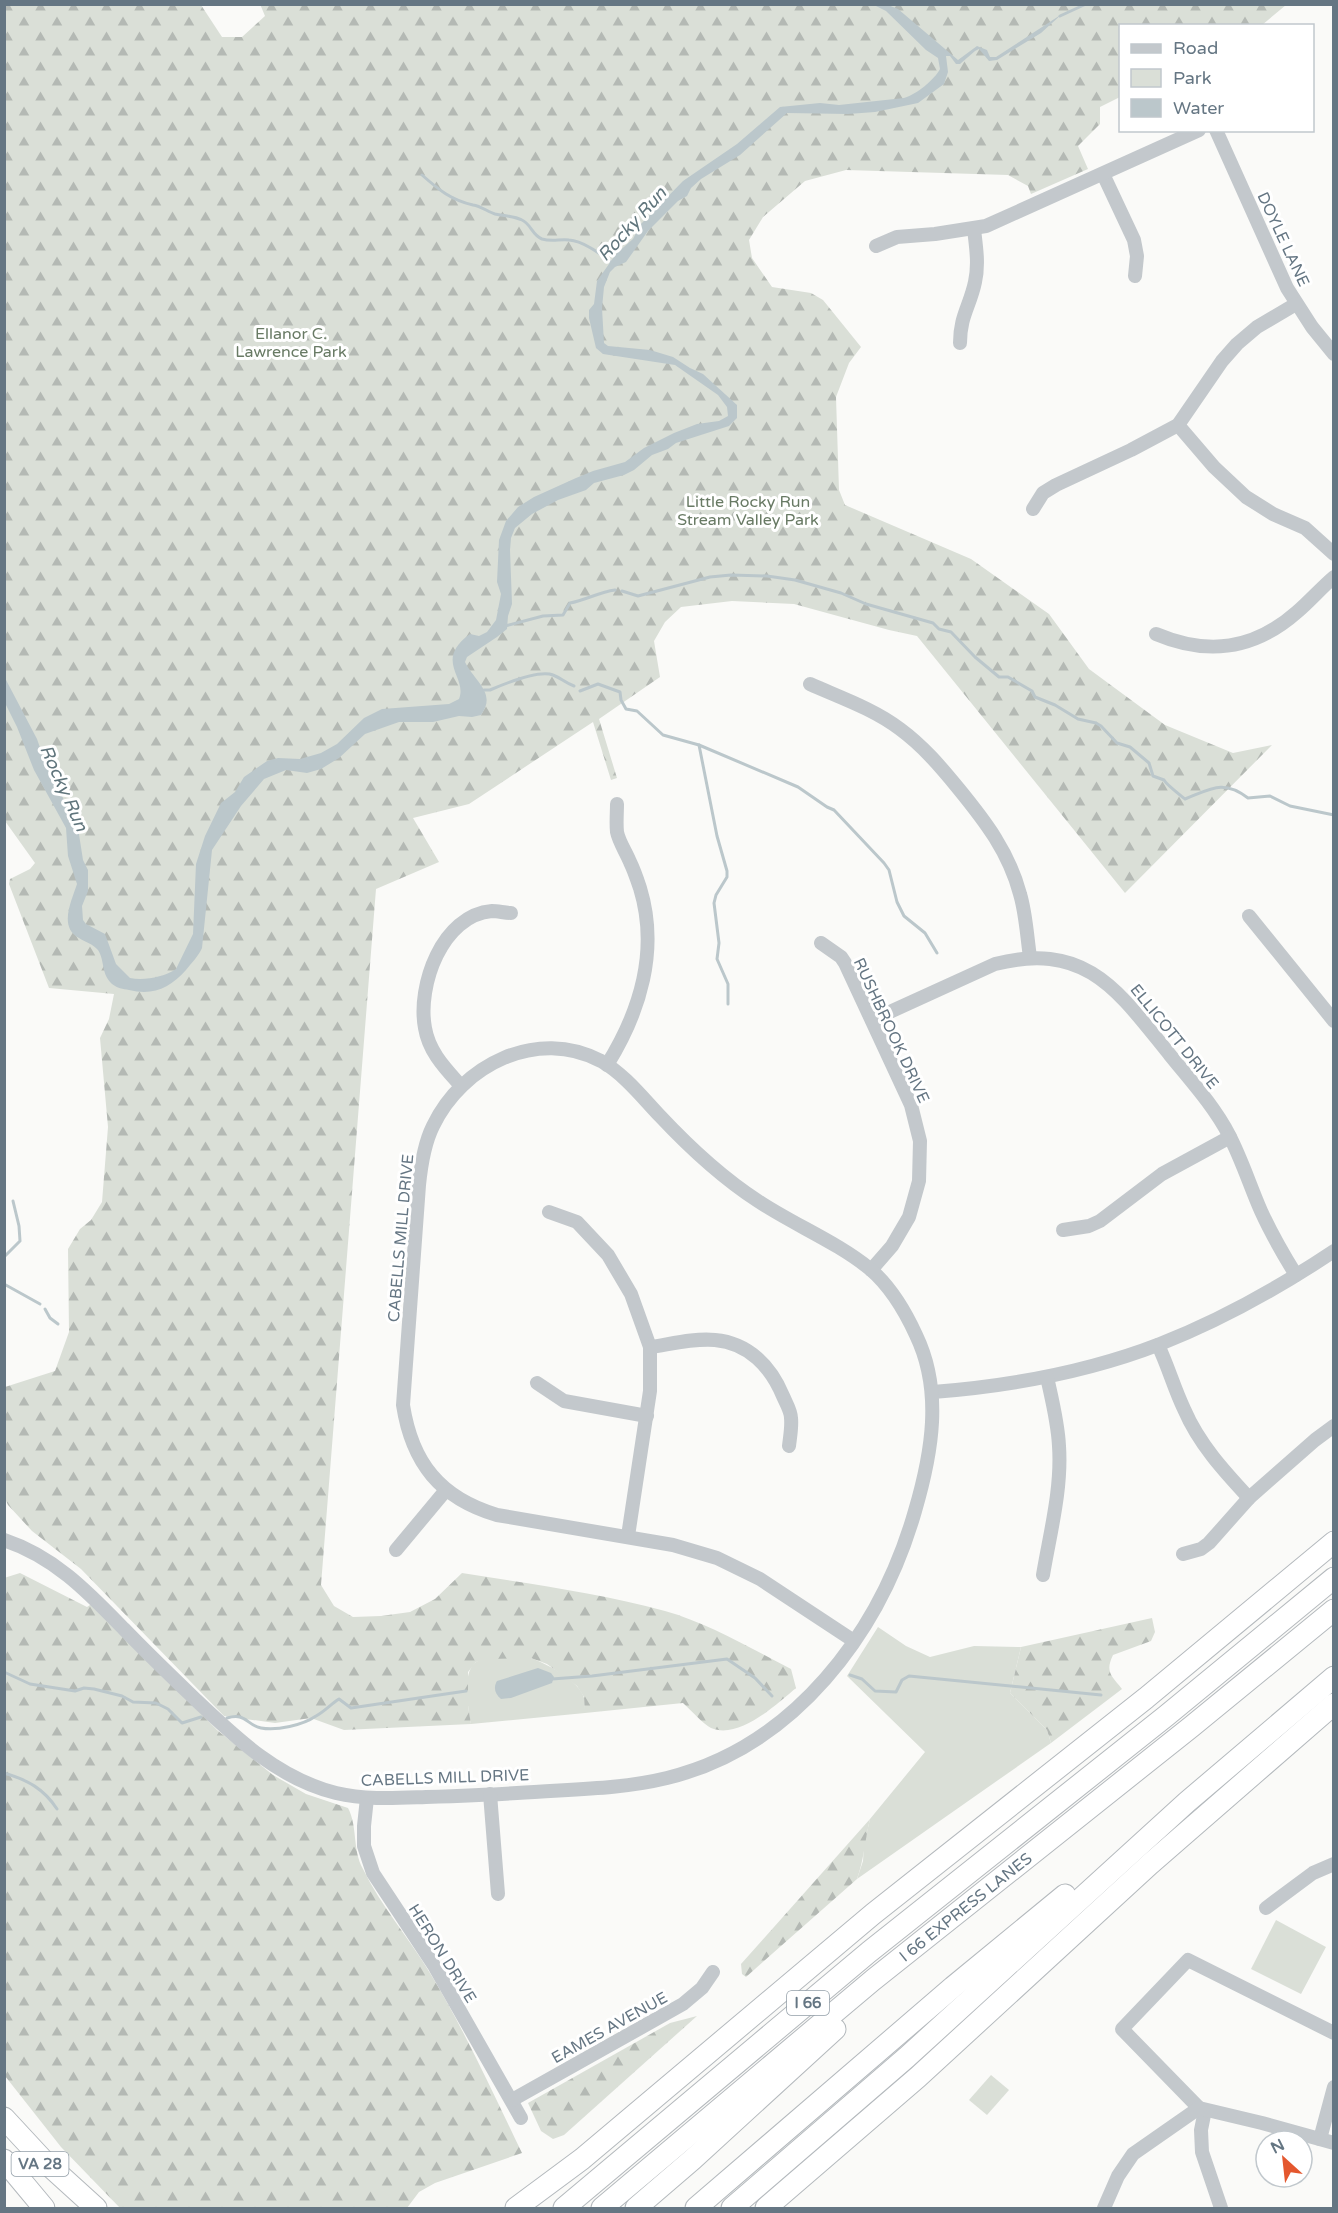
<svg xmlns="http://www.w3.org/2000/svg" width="1338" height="2213" font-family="'Varela Round',sans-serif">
	<defs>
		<pattern id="forest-firs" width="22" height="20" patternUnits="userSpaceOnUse" patternTransform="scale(1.5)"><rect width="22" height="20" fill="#dadfd7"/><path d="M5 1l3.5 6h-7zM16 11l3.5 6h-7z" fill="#b4b9b4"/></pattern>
	</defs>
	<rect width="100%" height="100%" fill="#fafaf8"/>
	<g fill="#dadfd7">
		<path d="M878,1627L906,1646L930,1657L974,1646L1021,1647L1010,1693L1047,1730L1051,1743L857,1879L863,1861L864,1845L870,1819L925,1752L847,1676Z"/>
		<path d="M531,1658C547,1664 580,1681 584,1698C585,1703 585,1708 585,1713L471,1724C468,1709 461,1668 478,1661C493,1655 515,1658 531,1658Z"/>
		<path d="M1276,1920L1326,1947L1301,1994L1251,1969Z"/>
		<path d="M991,2075L1009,2090L987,2115L969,2100Z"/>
	</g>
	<g fill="url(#forest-firs)">
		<path d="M260,4L1286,5L1262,25L1120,26V97L1100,107V124L1078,146L1088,169L1031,194L1028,186L1008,175L846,170L805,181L763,217L749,240L752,258L772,287L811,293L823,300L861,347L849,363L836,397L839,490L845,505L971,559L1049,614L1089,669L1165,725L1233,753L1272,745L1125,893L917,636L889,630L794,604L732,601L681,607L665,622L654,641L660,677L599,719L617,778L611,780L593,722L469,804L413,818L439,862L376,889L321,1585L334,1606L353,1617L381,1616L410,1612L435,1599L462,1573C530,1584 599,1593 665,1611C708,1623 752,1649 791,1669L796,1688C777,1704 739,1740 711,1728C703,1724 690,1709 683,1703L585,1713L584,1697L577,1686L547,1664L531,1658L490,1659L476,1662L468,1672V1706L471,1724L344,1730L311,1718L275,1723L224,1716L81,1569L32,1531L8,1505L4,1497L5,1387L55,1371L69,1332L68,1249L80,1229L91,1220L102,1202L108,1127L100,1038L109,1019L114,994L49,988L9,884L10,879L30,869L35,863L5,821V5H201L222,37H242L265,16Z"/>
		<path d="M20,1573L87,1607L93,1603L217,1730L273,1775L306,1794L348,1808C358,1827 352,1849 363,1869C381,1906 409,1938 430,1973C465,2031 493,2093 522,2153L435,2183L419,2192L407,2208H120L61,2147L5,2076L4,1578Z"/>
		<path d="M1152,1618L1155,1632L1151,1641L1113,1655C1105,1672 1111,1675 1122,1689L1051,1743L1047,1730L1010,1693L1021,1647Z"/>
		<path d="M870,1819C865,1839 864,1860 857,1879L746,1977L742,1974L741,1964Z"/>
		<path d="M697,2016L564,2135L553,2139L541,2131L528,2103L670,2023Z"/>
	</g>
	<g fill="#bbc7cb">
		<path d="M874,5H888L898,9L958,60L977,46L987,50L990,57H996L1062,14L1041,33L997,60L989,61L979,49L975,51L960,64H956L950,56H946L948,72L944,84L918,103L875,112L848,114L787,113L740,155L701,179L691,188L687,196L678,201L648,231L626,262L615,267L610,272L604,287L602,308L604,343L608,346L650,350L673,357L690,368L703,374L737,405V418L729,426L676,443L668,449L652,455L634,470L624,475L594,483L586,490L558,500L532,514L515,528L511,538L510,550L512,604L508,616L507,629L497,637L467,657L465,662C475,682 497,693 481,715L472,717L459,716L433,722H399L365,734L339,758L321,769L307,773L286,770L264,779L241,806L212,850L202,948C198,957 192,962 186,970C170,988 153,996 129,990C123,989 117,988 112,984C101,974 105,961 98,950C93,944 85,942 79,938C58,927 72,900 77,884L68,856L66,828L34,770L17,727L5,703V678L37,739L45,762L78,828L83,860L88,870V891L82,906L83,920L86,924L105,934L116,964L130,978C144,981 164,977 176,969L193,934L196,864L205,836L221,803L235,792L244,777L267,761L278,758L300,759L321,753L337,744L364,718L382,709L449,704L459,699C468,677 433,661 470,634L479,636L487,632L496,620L501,594L497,582L499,540L506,521L518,507L534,497L576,478L593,471L625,462L644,448L674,433L697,424L719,421L728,416L727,407L718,395L675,365L603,354L596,348L589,318V310L594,304L597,281L616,254L633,239L640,225L683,181L737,144L780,107L820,103L839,105L904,98C916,95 935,79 940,69L938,58L926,50L886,11Z"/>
		<path d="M538,1668L551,1673L554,1677L552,1683L511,1698L501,1699C495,1694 493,1688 497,1681Z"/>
	</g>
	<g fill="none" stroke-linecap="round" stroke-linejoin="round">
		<g stroke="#bbc7cb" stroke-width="3">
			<path d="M1060,16L1086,4"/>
			<path d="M422,175C439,190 451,200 473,205C481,206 488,212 495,214C504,216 514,216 522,220C531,224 532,235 542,239C552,242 559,239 569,240C583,241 599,253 610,261"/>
			<path d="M622,591L638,596L710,577L731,575L767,576L795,580L841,593L866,604L933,623L939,629L951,632L975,657L999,677H1008L1032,691L1035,697L1055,705L1078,719L1096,723L1101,726L1117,743L1130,747L1149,763L1153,776L1164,780C1167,785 1180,795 1185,799C1211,789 1223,779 1248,798L1270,796L1290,806L1334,815"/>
			<path d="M505,626L543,616L563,615L570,603C586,600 599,592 615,590"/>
			<path d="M484,690H490C504,684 539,669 553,675C561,678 565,683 574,686"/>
			<path d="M580,691L598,684L620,692L621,700L626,709L637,711L663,735L699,745L798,787L827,807L834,810L884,863L889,870L897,902L904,916L925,933L937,953"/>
			<path d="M699,745L717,836L727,871V877L716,895L714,903L719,943L717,959L728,984V1004"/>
			<path d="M4,1257L20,1241L19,1226L13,1201"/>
			<path d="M4,1284L40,1304"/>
			<path d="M45,1309L50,1318L58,1324"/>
			<path d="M4,1672L30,1684L75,1691L84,1688L94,1689L122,1696L133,1702L156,1703L168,1709L182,1723L201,1717"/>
			<path d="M850,1675L862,1679L875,1691L896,1692L902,1680L909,1676L1101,1695"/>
			<path d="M552,1679L592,1676L727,1659L755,1678L772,1696"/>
			<path d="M227,1718C246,1712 246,1725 261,1728C277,1731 303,1725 316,1716C325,1711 331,1704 339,1699L351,1708L466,1691"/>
			<path d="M4,1773C28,1780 44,1789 57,1809"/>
		</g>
		<g stroke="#b4b9bd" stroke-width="23">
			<g id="highway">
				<path d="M4,2118L42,2159L96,2208"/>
				<path d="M4,2160L44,2208"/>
				<path d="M516,2208L582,2159L873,1914L1146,1698L1334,1542"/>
				<path d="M564,2208L869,1952L1166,1716L1334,1578"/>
				<path id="s1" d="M602,2208L873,1980L1191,1727L1334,1610"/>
				<path d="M636,2208L693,2159L835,2029"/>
				<path d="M696,2208L953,1987L1065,1895"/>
				<path d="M732,2208L907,2057L1187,1802L1334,1677"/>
				<path d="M766,2208L918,2077L1150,1864L1334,1704"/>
			</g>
		</g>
		<g stroke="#c3c8cc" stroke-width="14">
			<path d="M1216,130L1287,288L1312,327L1334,354"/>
			<path d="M1103,174L1134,240L1137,256L1135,276"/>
			<path d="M876,246L897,237L935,234L986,226L1199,130"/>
			<path d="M960,343C960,316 970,306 975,282C979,264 976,247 974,229"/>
			<path d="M1178,425L1214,467L1246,497L1273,514L1305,528L1334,554"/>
			<path d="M1033,509L1043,493L1056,485L1131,450L1178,425L1222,361L1237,344L1257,327L1296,304"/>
			<path d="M1156,634C1208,656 1254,650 1297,612C1310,601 1321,588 1334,577"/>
			<path d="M810,684C839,697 874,709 900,729C923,746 940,766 958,788C985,821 1009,852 1020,894C1026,914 1027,937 1030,957"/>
			<path d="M1249,916L1334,1021"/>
			<path d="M821,943L841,957L845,963L911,1105L920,1141L919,1181L909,1217L892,1246L871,1270"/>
			<path d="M872,1020L995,964C1087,941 1118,991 1170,1055C1191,1081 1214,1106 1229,1135C1242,1160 1250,1186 1261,1211C1271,1233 1283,1254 1296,1275"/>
			<path d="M607,1065C640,1012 659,950 640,888C637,879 634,870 630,862C626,852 619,842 617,832C616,823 617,813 617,804"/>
			<path d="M461,1086C445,1068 429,1052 425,1028C417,986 442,915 492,911C498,911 505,913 511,913"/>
			<path d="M549,1212L577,1222L608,1255L631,1294L650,1347V1391L628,1536"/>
			<path d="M1063,1230L1089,1226L1100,1221L1162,1174L1230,1137"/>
			<path d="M1158,1345C1168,1366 1174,1388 1184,1409C1199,1444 1224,1471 1249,1498"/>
			<path d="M650,1347C671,1344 694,1338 715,1340C749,1343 771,1367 783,1396C786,1403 791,1411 791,1418C792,1427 790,1437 789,1446"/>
			<path d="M537,1383L564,1401L647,1416"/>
			<path d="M933,1392C1010,1386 1088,1372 1160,1344C1221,1320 1280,1287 1334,1251"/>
			<path d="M4,1540C55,1557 88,1592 124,1629C147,1653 171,1676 196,1700C237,1739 279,1779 336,1793C366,1800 396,1798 426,1797C456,1796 486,1795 517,1793C566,1789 618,1790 667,1778C794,1747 880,1633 915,1511C932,1453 943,1391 916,1335C905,1311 890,1286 870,1269C837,1242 794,1225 758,1201C721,1177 690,1148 660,1116C642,1097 624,1074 601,1061C537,1027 462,1065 433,1126C424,1144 421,1165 419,1185L403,1405C412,1463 440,1498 497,1515L673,1545L717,1558L760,1579L854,1641"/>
			<path d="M396,1550L446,1490"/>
			<path d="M1183,1554L1201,1549L1209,1543L1249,1498L1315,1440L1334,1426"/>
			<path d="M1043,1575C1050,1533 1062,1489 1059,1446C1058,1423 1052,1400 1047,1377"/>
			<path d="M490,1794L498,1894"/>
			<path d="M367,1798L364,1826V1846L373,1873L435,1967L521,2118"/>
			<path d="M1266,1908L1313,1873L1334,1864"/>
			<path d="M512,2100L683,2004L702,1988L713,1972"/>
			<path d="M1199,2108L1122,2029L1188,1960L1334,2033"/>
			<path d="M1205,2110L1201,2130L1202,2152L1221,2208"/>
			<path d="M1320,2139L1334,2087"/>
			<path d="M1104,2208L1118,2176L1133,2154L1199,2108L1262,2123L1334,2143"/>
		</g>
		<use href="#highway" stroke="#fff" stroke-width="21"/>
	</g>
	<g text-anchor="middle" stroke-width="6" stroke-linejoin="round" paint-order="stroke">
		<g fill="#fff" stroke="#939fa8" stroke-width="1.5">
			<rect x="787" y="1991" width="42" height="24" rx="4.5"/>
			<rect x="11.5" y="2152" width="57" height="24" rx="4.5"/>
		</g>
		<g font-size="15" font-weight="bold" fill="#657683">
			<text x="808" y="2008">I 66</text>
			<text x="40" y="2169">VA 28</text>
		</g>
		<g font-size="16" fill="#657683" stroke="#fff">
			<text transform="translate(1284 239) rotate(65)" y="6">DOYLE LANE</text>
			<text transform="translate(892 1030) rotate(65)" y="6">RUSHBROOK DRIVE</text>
			<text transform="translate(1175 1036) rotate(51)" y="6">ELLICOTT DRIVE</text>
			<text transform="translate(400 1238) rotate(-85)" y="6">CABELLS MILL DRIVE</text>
			<text transform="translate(445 1777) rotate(-2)" y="6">CABELLS MILL DRIVE</text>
			<text dy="6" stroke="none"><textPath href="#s1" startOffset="472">I 66 EXPRESS LANES</textPath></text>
			<text transform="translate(443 1953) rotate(58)" y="6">HERON DRIVE</text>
			<text transform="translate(609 2027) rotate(-29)" y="6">EAMES AVENUE</text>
		</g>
		<g font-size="16" fill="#687a64" stroke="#fff">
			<text x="291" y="339">Ellanor C.<tspan x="291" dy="18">Lawrence Park</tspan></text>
			<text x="748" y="507">Little Rocky Run<tspan x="748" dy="18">Stream Valley Park</tspan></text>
		</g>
		<g font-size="18" font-style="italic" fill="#60757c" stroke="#fff">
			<text transform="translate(632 224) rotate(-48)" y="6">Rocky Run</text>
			<text transform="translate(64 788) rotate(66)" y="6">Rocky Run</text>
		</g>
	</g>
	<rect width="1338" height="2213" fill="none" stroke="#657683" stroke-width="12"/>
	<rect x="1119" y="24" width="195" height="108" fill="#ffffff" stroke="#c1c8cd" stroke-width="1.5"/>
	<rect x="1131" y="44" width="30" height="9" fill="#c3c8cc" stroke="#c1c8cd" stroke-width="1.5"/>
	<text x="1173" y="54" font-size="18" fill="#657683">Road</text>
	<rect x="1131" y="69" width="30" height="18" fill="#dadfd7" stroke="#c1c8cd" stroke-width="1.5"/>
	<text x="1173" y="84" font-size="18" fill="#657683">Park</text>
	<rect x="1131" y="99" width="30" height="18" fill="#bbc7cb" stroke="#c1c8cd" stroke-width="1.5"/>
	<text x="1173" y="114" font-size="18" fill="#657683">Water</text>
	<g transform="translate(1284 2159) rotate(333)"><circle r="28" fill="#ffffff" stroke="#c1c8cd" stroke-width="1.5"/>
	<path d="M0-4.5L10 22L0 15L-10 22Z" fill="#e4572e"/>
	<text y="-9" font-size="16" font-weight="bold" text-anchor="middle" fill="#657683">N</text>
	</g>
</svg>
